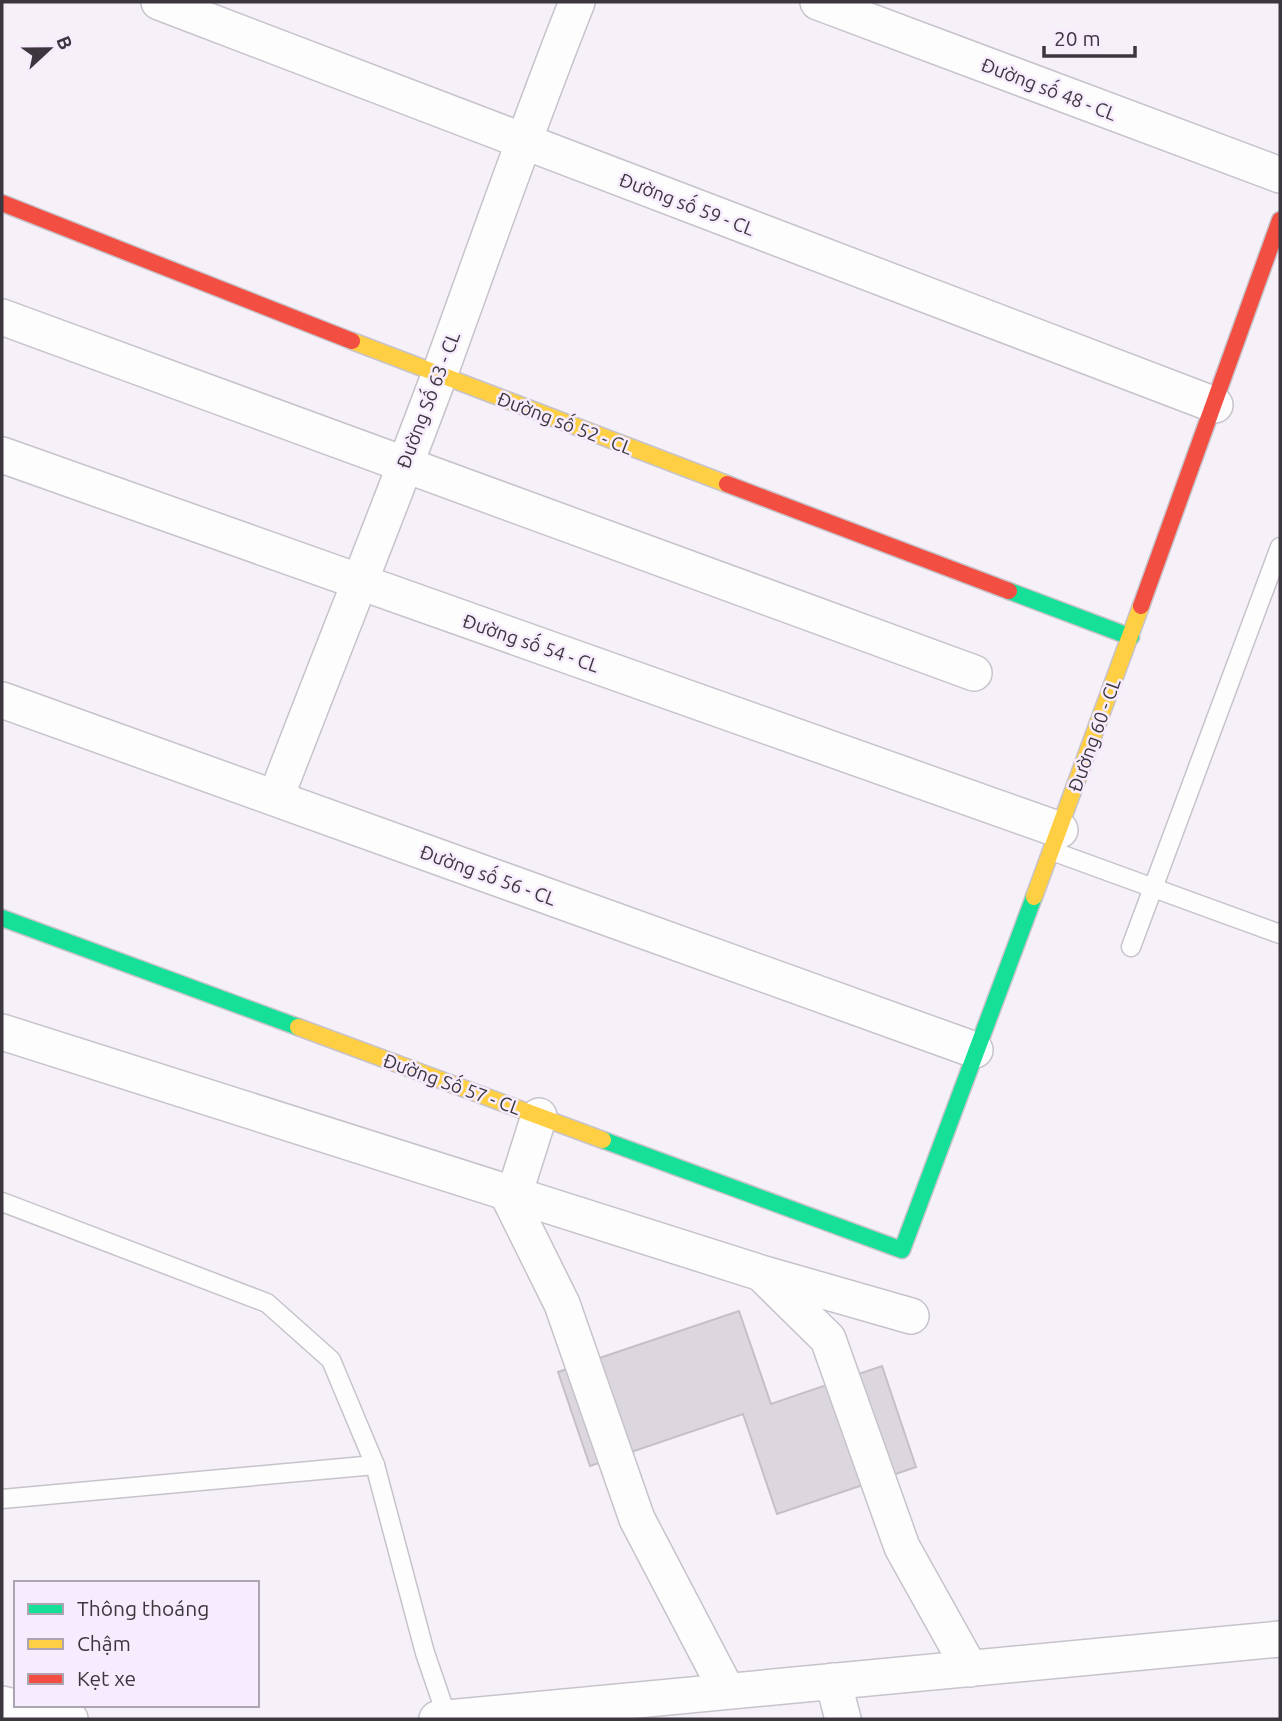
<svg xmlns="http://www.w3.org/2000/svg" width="1282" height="1721" font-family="Ubuntu,sans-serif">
	<rect width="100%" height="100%" fill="#f6f0f9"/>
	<path fill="#dcd7df" stroke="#c5c0c8" stroke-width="2" d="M739,1311L771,1404L882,1366L916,1467L777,1514L743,1414L590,1466L558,1372Z"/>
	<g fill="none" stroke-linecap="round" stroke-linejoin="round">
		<g stroke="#c7c3ca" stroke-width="21">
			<g id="lane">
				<path d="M1052,851L1280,934"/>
				<path d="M1131,947L1280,547"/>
				<path d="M2,1202L267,1303L331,1360L375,1465L425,1653L447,1717"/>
				<path d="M2,1499L375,1465"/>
			</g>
		</g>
		<g stroke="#c7c3ca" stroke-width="38">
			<g id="street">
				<path d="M159,2L1215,405"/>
				<path d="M818,2L1280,175"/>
				<path d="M2,317L974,673"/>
				<path d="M2,455L1060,830"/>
				<path d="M2,700L975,1050"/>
				<path d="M276,797C330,656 387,515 440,373C485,249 528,125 577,2"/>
				<path d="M2,1032L761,1273L911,1316"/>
				<path d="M507,1193L562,1304L637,1519L727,1691"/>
				<path d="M514,1195L539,1116"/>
				<path d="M763,1275L828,1339L902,1547L970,1669"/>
				<path d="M833,1681L843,1719"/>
				<path d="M2,1704L70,1719"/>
				<path d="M437,1719L1280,1639"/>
			</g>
		</g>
		<g stroke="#c7c3ca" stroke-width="19">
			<g id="fast">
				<path d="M1009,591L1131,637"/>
				<path d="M2,918L298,1027"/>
				<path d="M603,1140L902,1250L1034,897"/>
			</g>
		</g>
		<g stroke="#c7c3ca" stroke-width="19">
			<g id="slow">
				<path d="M352,341L727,484"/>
				<path d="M1034,897L1141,606"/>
				<path d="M298,1027L603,1140"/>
			</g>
		</g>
		<g stroke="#c7c3ca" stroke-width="19">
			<g id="jam">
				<path d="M2,203L352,341"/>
				<path d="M727,484L1009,591"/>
				<path d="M1141,606L1280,220"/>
			</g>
		</g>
		<use href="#lane" stroke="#fefdfe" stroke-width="18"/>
		<use href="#street" stroke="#fefdfe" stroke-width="35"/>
		<use href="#fast" stroke="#16e098" stroke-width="16"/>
		<use href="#slow" stroke="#ffcf43" stroke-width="16"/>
		<use href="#jam" stroke="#f24e42" stroke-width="16"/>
	</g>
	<g text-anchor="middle" stroke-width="5" stroke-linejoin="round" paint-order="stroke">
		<g font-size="19" fill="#3c373e" stroke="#f7ecfd">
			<text transform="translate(1049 89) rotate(21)" y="7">Đường số 48 - CL</text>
			<text transform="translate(687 204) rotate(21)" y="7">Đường số 59 - CL</text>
			<text transform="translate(428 400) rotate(-69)" y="7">Đường Số 63 - CL</text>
			<text transform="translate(565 423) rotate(21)" y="7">Đường số 52 - CL</text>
			<text transform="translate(531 643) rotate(19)" y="7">Đường số 54 - CL</text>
			<text transform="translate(1094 735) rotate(-70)" y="7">Đường 60 - CL</text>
			<text transform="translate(488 875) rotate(20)" y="7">Đường số 56 - CL</text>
			<text transform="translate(452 1084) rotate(20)" y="7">Đường Số 57 - CL</text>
		</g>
	</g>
	<rect width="1282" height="1721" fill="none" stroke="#3c373e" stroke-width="7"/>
	<rect x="14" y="1581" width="245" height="126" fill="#f7ecfd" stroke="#aca4b1" stroke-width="2"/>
	<rect x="28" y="1604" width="35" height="10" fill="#16e098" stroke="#aca4b1" stroke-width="2"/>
	<text x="77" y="1616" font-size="21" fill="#3c373e">Thông thoáng</text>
	<rect x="28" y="1639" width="35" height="10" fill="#ffcf43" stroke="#aca4b1" stroke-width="2"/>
	<text x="77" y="1651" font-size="21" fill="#3c373e">Chậm</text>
	<rect x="28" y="1674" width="35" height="10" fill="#f24e42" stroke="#aca4b1" stroke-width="2"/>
	<text x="77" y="1686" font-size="21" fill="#3c373e">Kẹt xe</text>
	<g transform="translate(49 49) rotate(68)" stroke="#f7ecfd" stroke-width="5" paint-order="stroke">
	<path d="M0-5L12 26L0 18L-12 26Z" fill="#3c373e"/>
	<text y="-10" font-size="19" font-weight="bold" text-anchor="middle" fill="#3c373e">B</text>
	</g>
	<path d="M1044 46v10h91v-10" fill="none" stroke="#3c373e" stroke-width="3.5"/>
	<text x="1054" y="46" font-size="21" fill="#3c373e" stroke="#f7ecfd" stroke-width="5" paint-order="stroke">20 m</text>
</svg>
